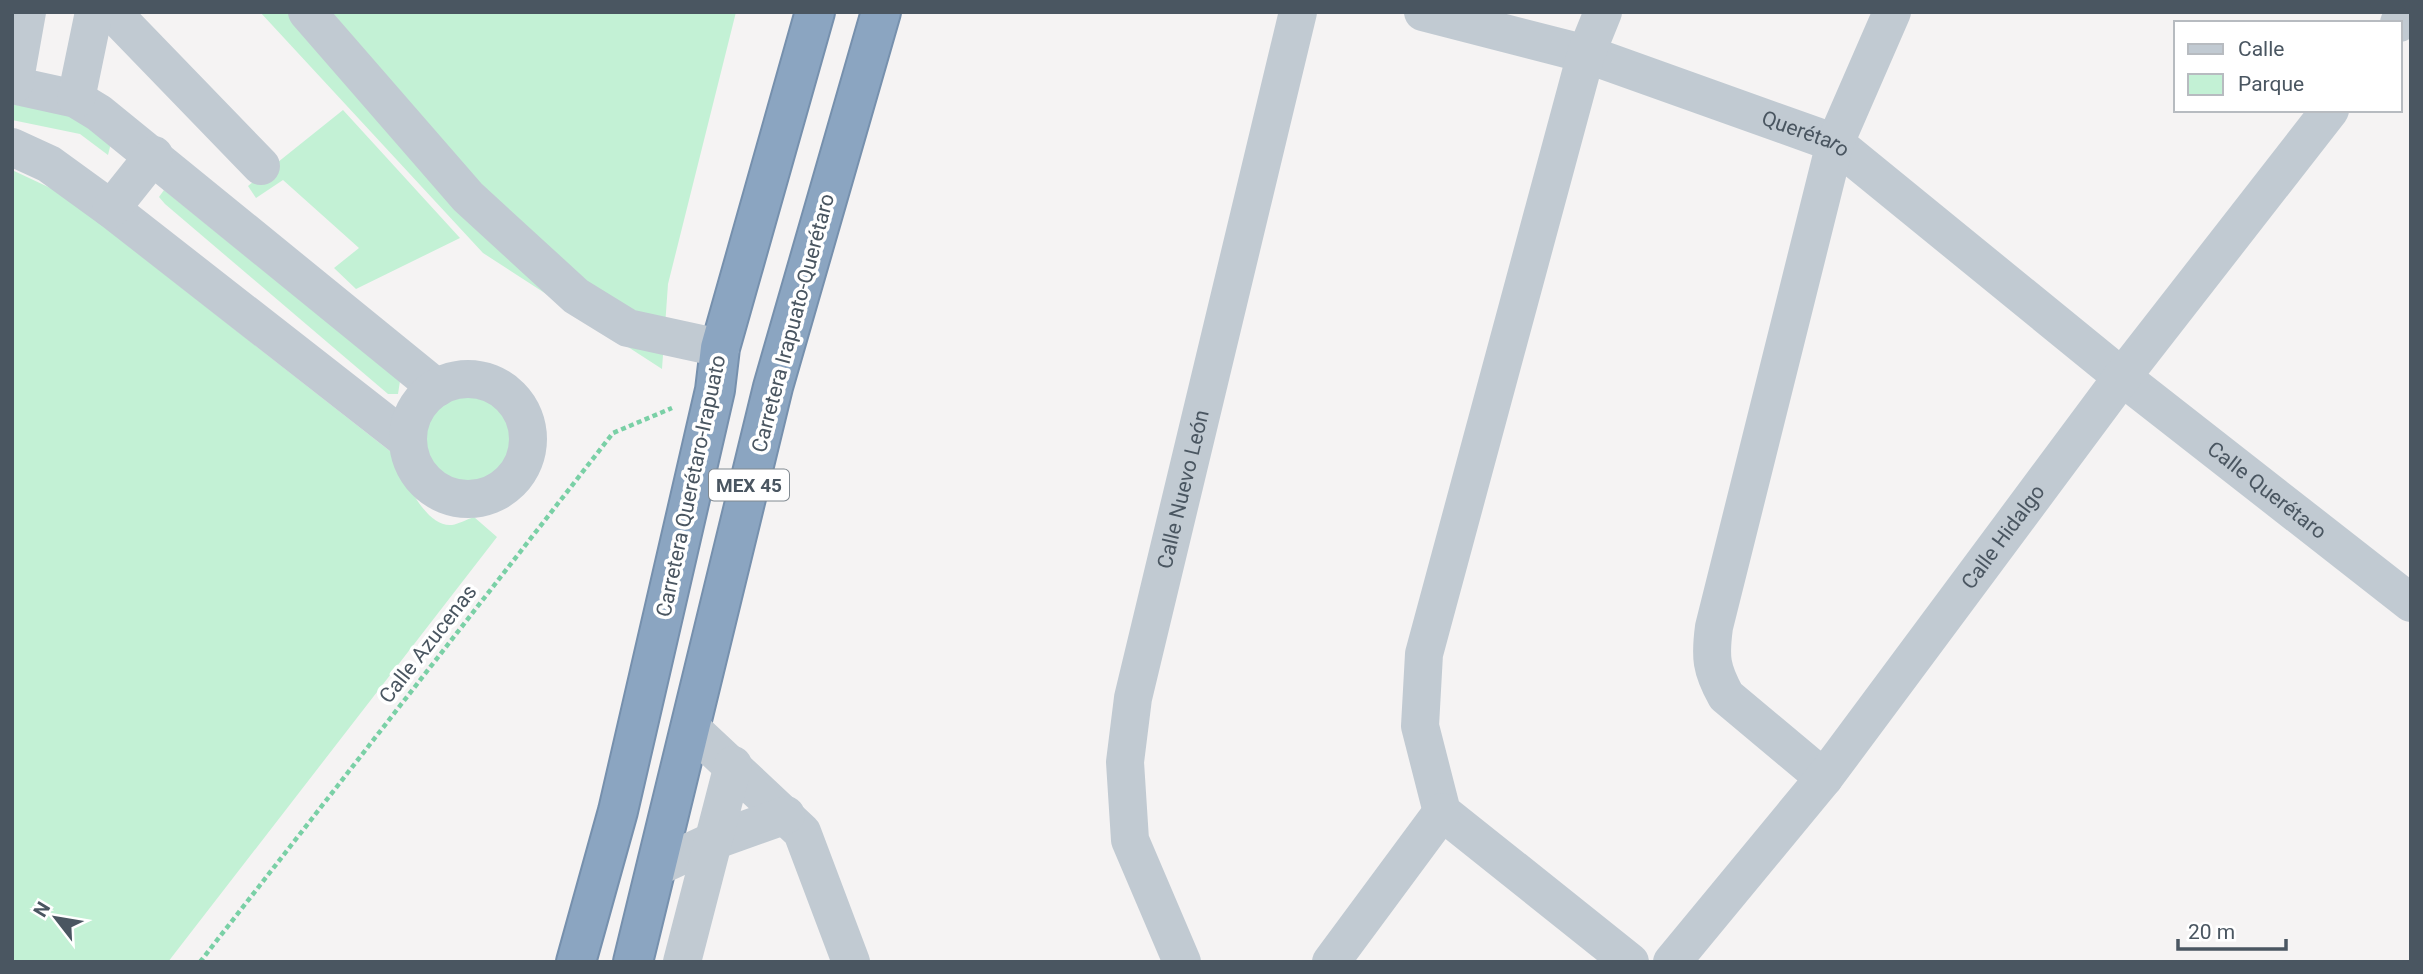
<svg xmlns="http://www.w3.org/2000/svg" width="2423" height="974" font-family="Roboto,sans-serif">
	<rect width="100%" height="100%" fill="#f5f3f3"/>
	<g fill="#c3f1d5">
		<path d="M260,12H736L668,284L662,369L483,253Z"/>
		<path d="M12,104L79,116L112,139L108,155L80,134L12,120Z"/>
		<path d="M343,110L460,238L356,289L334,268L359,248L283,180L256,198L248,186Z"/>
		<path d="M12,170L61,193L395,455C403,476 425,528 452,525C459,524 467,519 474,517L497,537L168,962H12Z"/>
		<path d="M164,190L400,381L398,394H388L165,204L159,197Z"/>
		<circle cx="467" cy="441" r="45"/>
	</g>
	<g fill="none" stroke-linecap="round" stroke-linejoin="round">
		<g stroke="#7690ad" stroke-width="42">
			<g id="highway">
				<path d="M576,962L618,811L715,390L720,348L815,12"/>
				<path d="M633,962L773,387L881,12"/>
			</g>
		</g>
		<path stroke="#7ad0a6" stroke-width="4.5" stroke-dasharray="5 3.5" stroke-linecap="butt" d="M200,962L613,433L672,408"/>
		<g stroke="#c1cad2" stroke-width="38">
			<path d="M112,12L261,166"/>
			<path d="M307,12L468,197L576,296L628,328L720,348"/>
			<path id="s1" d="M1423,12L1586,54L1835,143L2122,377L2411,603"/>
			<path d="M1603,12L1586,54L1424,654L1420,726L1442,812L1630,962"/>
			<path d="M2399,23L2407,12"/>
			<path d="M12,85L76,99L99,113L437,388"/>
			<path d="M14,85L27,12"/>
			<path d="M76,99L94,12"/>
			<path d="M12,147L49,164L111,209L408,441"/>
			<path d="M111,209L154,155"/>
			<circle cx="468" cy="439" r="60"/>
			<path d="M691,728L802,832L851,962"/>
			<path d="M1824,778L1726,696C1711,669 1710,657 1714,627L1835,143L1892,12"/>
			<path d="M659,866L713,841L786,815"/>
			<path d="M682,962L733,765"/>
			<path id="s2" d="M1182,962L1130,840L1125,762L1133,698L1298,12"/>
			<path d="M1331,962L1442,812"/>
			<path id="s3" d="M1672,962L1824,778L2122,377L2330,110"/>
		</g>
		<use href="#highway" stroke="#8ba5c1" stroke-width="38"/>
	</g>
	<g text-anchor="middle" stroke-width="7" stroke-linejoin="round" paint-order="stroke">
		<rect fill="#fff" stroke="#808990" stroke-width="2" x="709" y="469.5" width="80" height="31" rx="5"/>
		<g font-size="19" font-weight="bold" fill="#4a5661">
			<text x="749" y="492">MEX 45</text>
		</g>
		<g font-size="21" fill="#4a5661" stroke="#fff">
			<text dy="7" stroke="none"><textPath href="#s1" startOffset="402">Querétaro</textPath></text>
			<text transform="translate(793 323) rotate(-75)" y="7">Carretera Irapuato-Querétaro</text>
			<text transform="translate(691 486) rotate(-78)" y="7">Carretera Querétaro-Irapuato</text>
			<text dy="7" stroke="none"><textPath href="#s2" startOffset="490">Calle Nuevo León</textPath></text>
			<text dy="7" stroke="none"><textPath href="#s1" startOffset="987">Calle Querétaro</textPath></text>
			<text dy="7" stroke="none"><textPath href="#s3" startOffset="539">Calle Hidalgo</textPath></text>
			<text transform="translate(428 644) rotate(-52)" y="7">Calle Azucenas</text>
		</g>
	</g>
	<rect width="2423" height="974" fill="none" stroke="#4a5661" stroke-width="28"/>
	<rect x="2174" y="21" width="228" height="91" fill="#ffffff" stroke="#b7bbc0" stroke-width="2"/>
	<rect x="2188" y="44" width="35" height="10" fill="#c1cad2" stroke="#b7bbc0" stroke-width="2"/>
	<text x="2238" y="56" font-size="21" fill="#4a5661">Calle</text>
	<rect x="2188" y="74" width="35" height="21" fill="#c3f1d5" stroke="#b7bbc0" stroke-width="2"/>
	<text x="2238" y="91" font-size="21" fill="#4a5661">Parque</text>
	<g transform="translate(56 918) rotate(301)" stroke="#ffffff" stroke-width="5" paint-order="stroke">
	<path d="M0-5L12 26L0 18L-12 26Z" fill="#4a5661"/>
	<text y="-10" font-size="19" font-weight="bold" text-anchor="middle" fill="#4a5661">N</text>
	</g>
	<path d="M2178 939v10h108v-10" fill="none" stroke="#4a5661" stroke-width="3.5"/>
	<text x="2188" y="939" font-size="21" fill="#4a5661" stroke="#ffffff" stroke-width="5" paint-order="stroke">20 m</text>
</svg>
